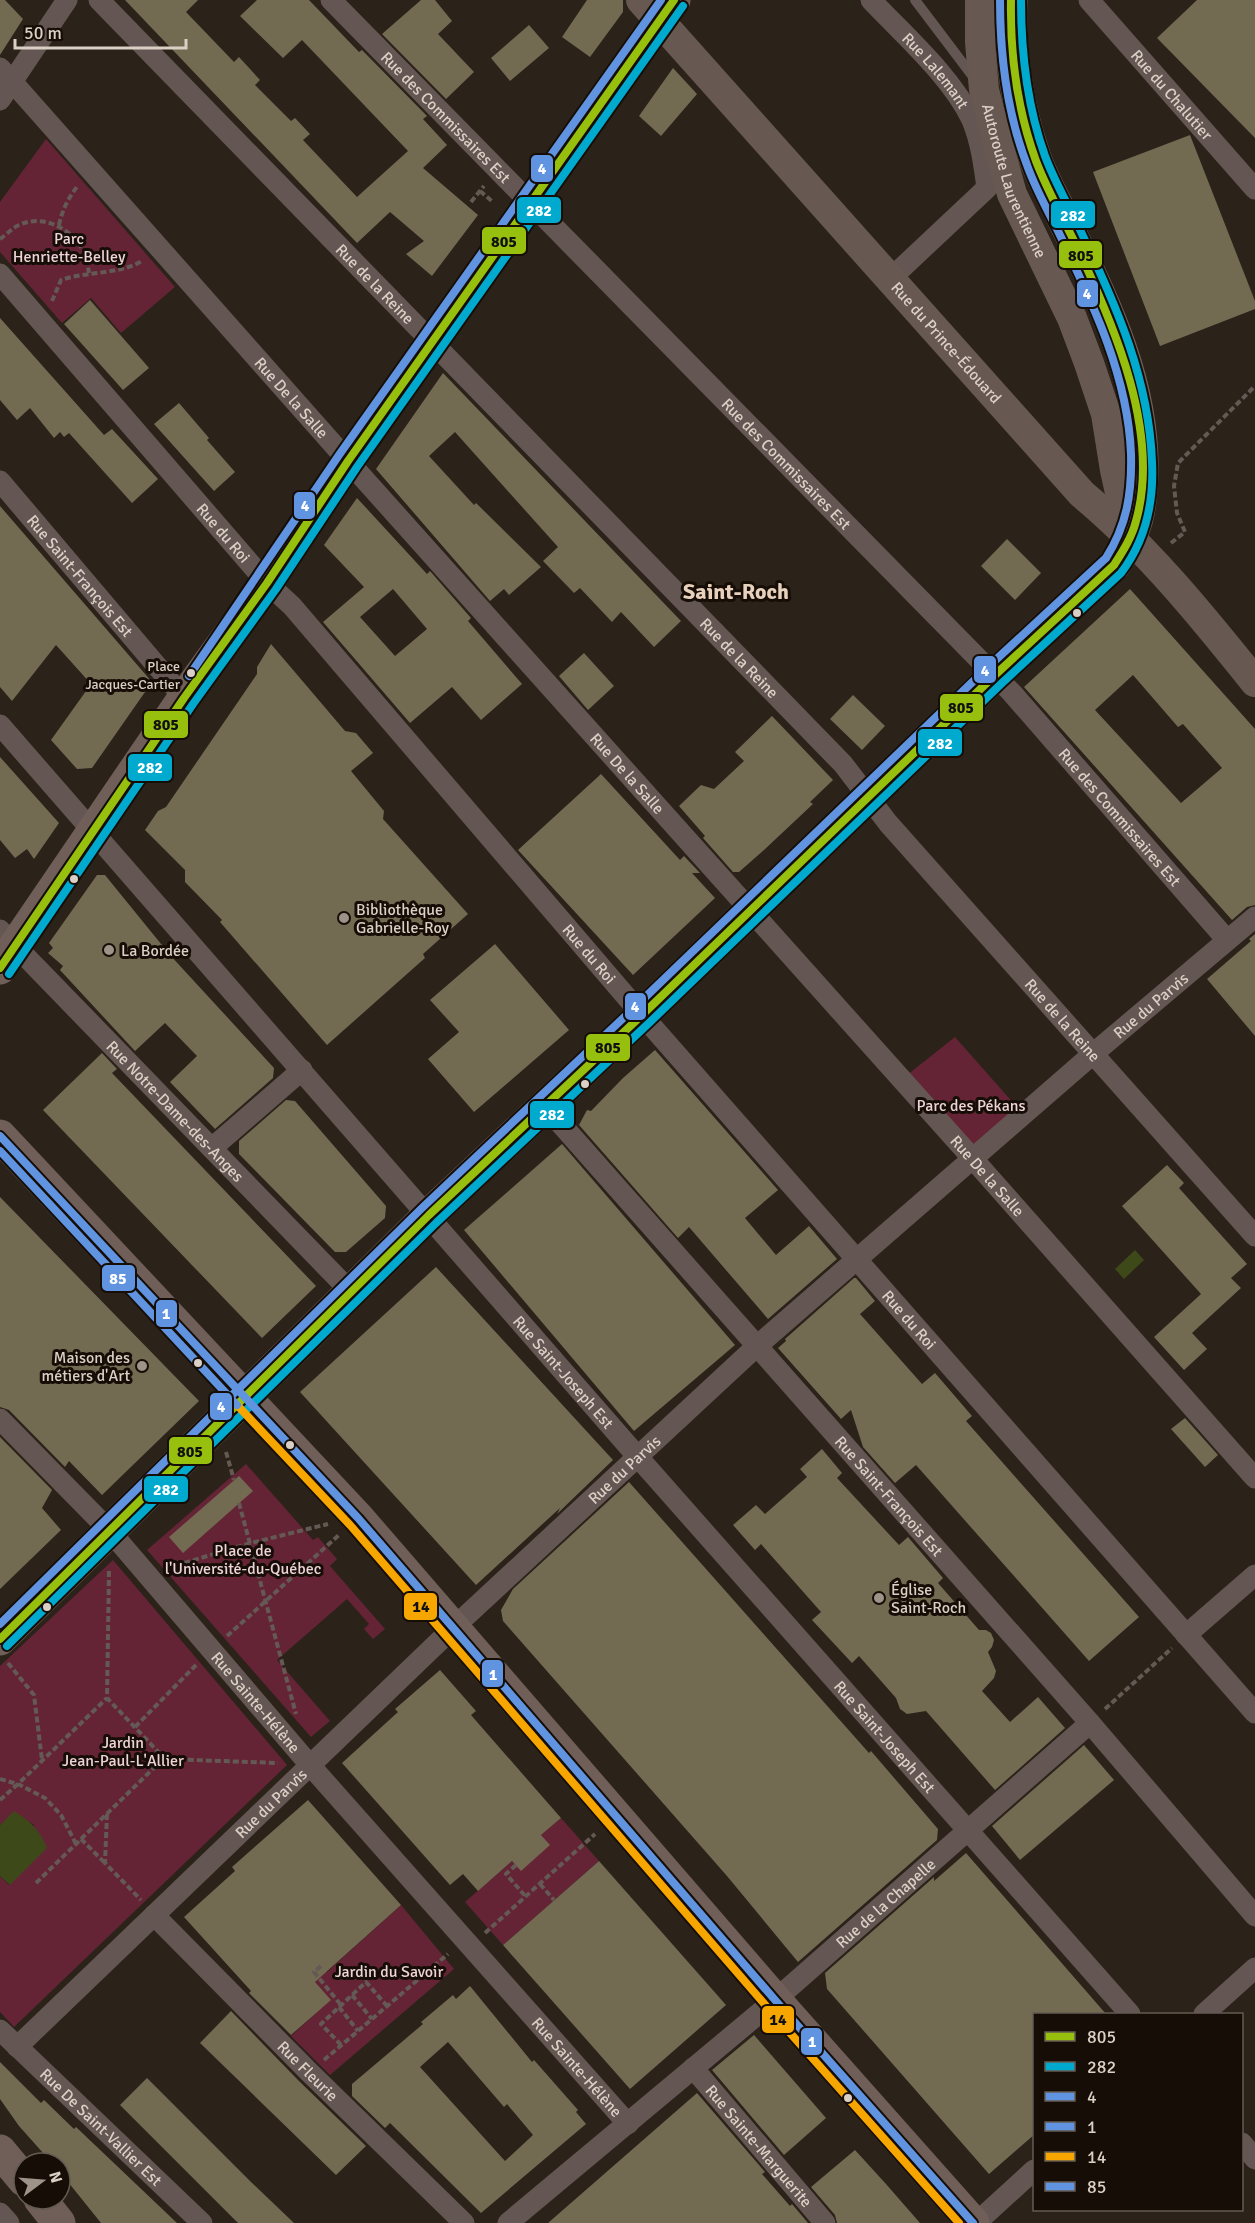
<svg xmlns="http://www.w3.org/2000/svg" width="1255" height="2223" font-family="Signika,sans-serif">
	<rect width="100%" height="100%" fill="#2b2219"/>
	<g fill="#642436">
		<path d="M46,139L175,287L121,333L91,298L62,323L0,252V202Z"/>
		<path d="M955,1037L1024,1115L973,1159L902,1079Z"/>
		<path d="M246,1464L313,1540L318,1537L337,1559L330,1566L385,1629L373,1639L364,1629L369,1624L347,1599L277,1660L330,1721L311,1737L147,1550Z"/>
		<path d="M113,1560L287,1765L14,2027L0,2012V1876L9,1885L34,1825L14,1812L0,1825V1666Z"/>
		<path d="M561,1818L599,1861L503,1945L465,1902L512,1861L521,1870L549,1845L541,1835Z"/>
		<path d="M401,1905L454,1969L330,2075L291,2036L330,2000L302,1967L327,1972Z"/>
	</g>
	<g fill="#3e491a">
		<path d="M1135,1250L1144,1260L1124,1279L1115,1269Z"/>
		<path d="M14,1811C30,1821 40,1830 47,1848L10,1885L0,1876V1825Z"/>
	</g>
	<g fill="#736a52" fill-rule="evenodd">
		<path d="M0,0H5L23,19L0,55Z"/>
		<path d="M125,0H198L186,12L234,62L239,57L260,80L255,85L291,121L295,118L310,134L303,140L357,197L408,151L302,40L283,58L240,16L257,0H309L359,52L362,50L427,116L423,119L447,145L423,168L478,215L432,276L406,254L424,241L390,212L357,243Z"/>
		<path d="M421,0H435L452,21L438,34L474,72L446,99L382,34Z"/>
		<path d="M587,0H623V12L590,57L562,37Z"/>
		<path d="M1197,0H1255V138L1157,38Z"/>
		<path d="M529,25L549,48L510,81L491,58Z"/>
		<path d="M673,68L697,94L661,136L639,116Z"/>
		<path d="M1190,135L1255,301V309L1160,346L1093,172Z"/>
		<path d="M90,300L149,368L123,390L64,324Z"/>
		<path d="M0,318L104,435L112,429L158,479L132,503L69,433L64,437L60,432L54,438L30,408L17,420L0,400Z"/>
		<path d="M443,373L681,621L654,647L621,612L612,622L580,588L574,593L543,561L558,547L455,432L429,456L474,505L476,503L541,567L509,595L504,589L490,601L376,469Z"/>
		<path d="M179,403L209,438L207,440L235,472L214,491L154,424Z"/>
		<path d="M357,498L427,574L430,571L471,618L468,621L522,684L481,720L452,687L410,723L323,622L364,587L324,545ZM393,589L427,629L395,656L360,617Z"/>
		<path d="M0,506L152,682L92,768L77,769L51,740L91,684L56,645L12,701L0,687Z"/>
		<path d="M1007,539L1041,573L1015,600L981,566Z"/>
		<path d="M1130,589L1255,729V905L1247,907L1232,920L1024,687ZM1133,675L1178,727L1183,724L1222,768L1181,803L1095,710Z"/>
		<path d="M271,644L345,731L356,733L373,753L351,771L384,811L383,819L468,914L423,954L425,958L327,1045L220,922L222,920L185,882V870L145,830L158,811L166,807L257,674V667Z"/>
		<path d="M584,653L614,686L588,710L559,676Z"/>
		<path d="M853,695L885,726L862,750L830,719Z"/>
		<path d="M772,716L833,780L810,802L813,804L764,850L739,872H733L703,838L705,836L679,806L701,785L714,789L744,761L735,752Z"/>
		<path d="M0,757L59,823L34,859L27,849L15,858L0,840Z"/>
		<path d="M601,774L680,860L684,856L700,873H692L715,898L633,975L518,850Z"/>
		<path d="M97,875H105L170,955L274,1068L273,1078L215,1129L170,1082L197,1056L165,1023L135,1051L60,970L63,966L48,953L53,948L49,943Z"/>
		<path d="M1255,934V1036L1207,979L1251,941L1249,939Z"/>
		<path d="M495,944L569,1030L474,1112L428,1059L459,1032L430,1000Z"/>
		<path d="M655,1050L778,1190L745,1218L776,1255L809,1226L837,1259L768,1319L689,1227L678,1238L579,1125L587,1110L591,1111L623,1078Z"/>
		<path d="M102,1053L117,1069L112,1073L316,1286L262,1338L43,1110Z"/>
		<path d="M286,1100L295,1101L386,1206L385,1218L346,1252H335L239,1154V1141Z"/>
		<path d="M562,1144L735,1345L634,1431L464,1230Z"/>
		<path d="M1167,1165L1184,1183L1179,1188L1247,1264L1231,1278L1241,1288L1192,1333L1207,1349L1184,1370L1154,1337L1201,1294L1122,1206Z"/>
		<path d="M0,1197L199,1401L102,1495L69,1461L65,1467L9,1410L0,1407Z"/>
		<path d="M436,1267L613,1460L557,1514L560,1508L476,1585L300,1392Z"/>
		<path d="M854,1278H856L875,1301L860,1314L922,1384L935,1373L972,1416L966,1421L1139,1617L1089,1661L916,1465L895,1483L863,1447L851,1410L841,1419L778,1348L786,1341L785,1339Z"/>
		<path d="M1185,1418L1218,1455L1205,1467L1171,1429Z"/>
		<path d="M0,1437L52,1490L42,1508L61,1530L0,1589Z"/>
		<path d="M822,1449L842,1473L837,1478L899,1545L908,1537L943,1578L938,1583L979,1630H986L991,1633L994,1640L992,1647L988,1652L996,1671L994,1678L982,1691L1010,1722L1038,1697L1065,1728L995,1790L926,1711L907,1714L900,1709L896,1698L859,1656L852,1663L812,1620L821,1612L761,1544L755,1550L733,1525L756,1505L765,1514L807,1477L800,1469Z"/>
		<path d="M239,1476L253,1491L183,1553L169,1537Z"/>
		<path d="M629,1482L869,1753L871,1751L938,1829L937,1840L798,1962L727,1876L503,1621L501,1610L513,1589Z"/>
		<path d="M440,1670L476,1711L471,1715L561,1818L541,1835L550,1845L521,1871L512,1861L478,1891L463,1874L450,1885L342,1763L398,1712L395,1709Z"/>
		<path d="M1084,1745L1114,1780L1020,1860L992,1826Z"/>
		<path d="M308,1800L401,1905L315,1982L331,2000L291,2035L249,1993L251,1991L184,1917L235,1871L232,1867Z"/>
		<path d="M966,1853L1106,2014H1035V2134L989,2174L827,1989L825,1973L934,1877V1881Z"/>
		<path d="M599,1861L726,2005L630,2089L503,1945Z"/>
		<path d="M470,1986L532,2062L534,2060L578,2110L576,2112L586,2124L481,2213L390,2123L385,2128L352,2096V2084L423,2024L421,2022L453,1995L456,1999ZM448,2042L504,2107L507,2104L533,2135L505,2161L420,2067Z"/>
		<path d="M231,2011L298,2080L366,2146L336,2175L200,2043Z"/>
		<path d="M754,2035L826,2118L784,2155L712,2070Z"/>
		<path d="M0,2062L41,2103L44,2100L74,2129L76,2127L177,2223H101L60,2172V2163H52L19,2126L0,2099Z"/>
		<path d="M147,2078L251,2182L294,2223H238L120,2105Z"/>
		<path d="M697,2093L765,2172L762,2174L790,2206L792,2204L808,2223H548Z"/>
		<path d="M855,2150L886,2184L920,2223H837L835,2215L811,2187Z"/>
	</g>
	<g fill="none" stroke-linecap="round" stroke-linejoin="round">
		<g stroke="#645954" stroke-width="4" stroke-dasharray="6 3" stroke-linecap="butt">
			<path d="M480,191L493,202"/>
			<path d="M471,202L484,186"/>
			<path d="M59,225C62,211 68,198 77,187"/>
			<path d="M0,239C6,235 12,228 19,225C44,213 75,230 85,255C87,260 88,268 89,273"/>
			<path d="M52,301L61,280C87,271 118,275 142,261"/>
			<path d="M1171,543L1185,532L1177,513L1174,486L1178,463L1255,386"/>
			<path d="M226,1452L234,1480"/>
			<path d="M239,1503L296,1714"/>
			<path d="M167,1568L251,1543L328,1524"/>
			<path d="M109,1571L107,1698L165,1759L278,1763"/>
			<path d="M227,1636L339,1535"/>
			<path d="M8,1663L34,1695L42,1760"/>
			<path d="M1105,1709L1172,1648"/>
			<path d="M135,1727L197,1664"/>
			<path d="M0,1779L17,1784"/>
			<path d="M0,1800L18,1784"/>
			<path d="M107,1814L105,1863L141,1900"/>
			<path d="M81,1839L105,1863"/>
			<path d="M76,1844L61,1815L45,1798L18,1784L107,1698"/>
			<path d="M516,1865L506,1874L526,1897"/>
			<path d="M36,1883L164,1758"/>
			<path d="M540,1884L554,1900"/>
			<path d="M485,1933L595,1834"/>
			<path d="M321,1966L314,1972L341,2005"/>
			<path d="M352,1995L372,2019"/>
			<path d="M339,2007L358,2031"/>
			<path d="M341,2045L321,2024L366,1982L387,2006"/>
			<path d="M324,2060L448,1954"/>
		</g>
		<path stroke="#645652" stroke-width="10" d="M915,0L974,78"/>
		<g stroke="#645652" stroke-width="21">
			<path id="s1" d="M99,0L843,764L888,823L1255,1236"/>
			<path id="s2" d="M331,0L1012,693L1227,940"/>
			<path id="s3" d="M871,0C904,35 952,77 972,120C981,142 984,165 987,188L889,280"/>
			<path id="s4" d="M1089,0L1255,189"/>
			<path id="s5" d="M0,68L348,461L973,1159L1255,1478"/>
			<path d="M0,100L67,0"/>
			<path id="s6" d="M0,274L267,583L292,606L642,1015L1255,1713"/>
			<path id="s7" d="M0,481L184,698"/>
			<path id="s8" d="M0,725L637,1456L1130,2014"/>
			<path id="s9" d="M0,930L351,1292"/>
			<path id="s10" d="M545,1106L1090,1723L1255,1916"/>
			<path d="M212,1148L302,1070"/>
			<path id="s11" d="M0,1419L109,1530L309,1764L628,2124"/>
			<path d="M1186,1635L1255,1575"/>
			<path id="s12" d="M154,1915L309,2072L464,2223"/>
			<path d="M1204,2014L1255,1968"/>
			<path id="s13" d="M0,2030L202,2223"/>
			<path id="s14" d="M17,2047L453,1628L757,1346L1094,1053L1255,917"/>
			<path id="s15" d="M693,2068L825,2223"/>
			<path d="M1242,2143L1255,2159"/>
			<path d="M0,2213L9,2223"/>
			<path id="s16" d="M508,2223L775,2000L1090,1723"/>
			<path d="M976,2223L1034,2170"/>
		</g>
		<g stroke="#675852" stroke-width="30">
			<path id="s17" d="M641,0L1082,494C1147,548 1202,616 1255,682"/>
			<path id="s18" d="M980,0V42L984,90L996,137L1012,194L1072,318L1089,363L1106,414L1115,470L1130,538"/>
		</g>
		<g stroke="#705e59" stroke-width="33">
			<path d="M0,968L184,698L267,583L348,461L674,0"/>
			<path d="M0,1136L358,1518L775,2000L973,2223"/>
			<path d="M0,1639L429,1215L642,1015L995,675L1114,565C1137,532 1141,511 1142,472C1144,380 1102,299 1063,218C1053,197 1040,175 1033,152C1017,105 1009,50 1011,0"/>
			<path d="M0,2151L24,2180"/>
			<path d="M40,2199L59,2223"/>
		</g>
		<g stroke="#150d06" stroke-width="12">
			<g id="bus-1">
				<path d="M0,968L184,698L267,583L348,461L674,0"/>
				<path d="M0,1639L429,1215L642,1015L995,675L1114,565C1123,551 1132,537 1136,521C1161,433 1114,325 1077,247C1063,218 1047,190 1036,161C1017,109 1010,55 1011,0"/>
			</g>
		</g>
		<g stroke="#150d06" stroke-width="12">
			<g id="bus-2">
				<path d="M9,974L193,704L276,589L357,467L683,6"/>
				<path d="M7,1646L436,1223L649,1023L1002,683L1121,573C1146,540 1154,502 1152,462C1149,380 1117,307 1082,234C1070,208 1055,183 1045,156C1027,106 1021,53 1021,0"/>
			</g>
		</g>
		<g stroke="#150d06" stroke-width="12">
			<g id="bus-3">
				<path d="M189,676L339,455L661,0"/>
				<path d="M0,1624L422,1208L635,1007L988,667L1106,558C1127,525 1132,493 1131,454C1128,375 1092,302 1058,231C1047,209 1035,188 1027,165C1007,113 1000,56 1000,0"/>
			</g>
		</g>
		<g stroke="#150d06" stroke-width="12">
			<path id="bus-4" d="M0,1136L358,1518L775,2000L973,2223"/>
		</g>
		<g stroke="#150d06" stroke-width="12">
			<path id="bus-5" d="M237,1405L350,1525L767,2007L959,2223"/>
		</g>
		<g stroke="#150d06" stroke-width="12">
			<path id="bus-6" d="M0,1151L237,1405"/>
		</g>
		<use href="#bus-1" stroke="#97bf0d" stroke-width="8"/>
		<use href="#bus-2" stroke="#00a9ce" stroke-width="8"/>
		<use href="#bus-3" stroke="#6094e1" stroke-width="8"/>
		<use href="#bus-4" stroke="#6094e1" stroke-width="8"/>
		<use href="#bus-5" stroke="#f7a600" stroke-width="8"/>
		<use href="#bus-6" stroke="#6094e1" stroke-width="8"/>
	</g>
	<g fill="#dbd0c6" stroke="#150d06" stroke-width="2">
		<circle cx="1077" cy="613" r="5"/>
		<circle cx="191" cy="673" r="5"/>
		<circle cx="74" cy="879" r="5"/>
		<circle cx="585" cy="1084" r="5"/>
		<circle cx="198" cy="1363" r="5"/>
		<circle cx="290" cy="1445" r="5"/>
		<circle cx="47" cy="1607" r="5"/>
		<circle cx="848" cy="2098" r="5"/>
	</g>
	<g fill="#9d9389" stroke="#150d06" stroke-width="2">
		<circle cx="344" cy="918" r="6"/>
		<circle cx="109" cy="950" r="6"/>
		<circle cx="142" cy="1366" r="6"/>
		<circle cx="879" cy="1598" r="6"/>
	</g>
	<g text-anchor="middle" stroke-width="6" stroke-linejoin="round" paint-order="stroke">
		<g font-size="14" fill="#dbd0c6" stroke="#150d06" text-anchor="end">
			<text x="180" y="671">Place<tspan x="180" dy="18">Jacques-Cartier</tspan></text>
		</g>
		<g font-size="16" fill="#dbd0c6" stroke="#150d06">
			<text dy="6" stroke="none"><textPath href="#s3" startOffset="96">Rue Lalemant</textPath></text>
			<text dy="6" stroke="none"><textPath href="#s4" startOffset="126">Rue du Chalutier</textPath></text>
			<text dy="6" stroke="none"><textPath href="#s2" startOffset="164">Rue des Commissaires Est</textPath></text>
			<text dy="6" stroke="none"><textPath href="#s18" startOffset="186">Autoroute Laurentienne</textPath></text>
			<text dy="6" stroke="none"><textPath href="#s1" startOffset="396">Rue de la Reine</textPath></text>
			<text dy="6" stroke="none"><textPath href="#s17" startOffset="459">Rue du Prince-Édouard</textPath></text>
			<text dy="6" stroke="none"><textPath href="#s5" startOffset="440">Rue De la Salle</textPath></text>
			<text dy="6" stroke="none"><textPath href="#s2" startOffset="650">Rue des Commissaires Est</textPath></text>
			<text dy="6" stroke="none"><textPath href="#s6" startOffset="342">Rue du Roi</textPath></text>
			<text dy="6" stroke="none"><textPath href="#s7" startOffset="124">Rue Saint-François Est</textPath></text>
			<text dy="6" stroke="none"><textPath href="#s1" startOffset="918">Rue de la Reine</textPath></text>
			<text dy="6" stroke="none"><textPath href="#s5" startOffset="944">Rue De la Salle</textPath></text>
			<text dy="6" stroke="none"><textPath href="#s2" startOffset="1136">Rue des Commissaires Est</textPath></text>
			<text dy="6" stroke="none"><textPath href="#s6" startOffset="900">Rue du Roi</textPath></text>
			<text dy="6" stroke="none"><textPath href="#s14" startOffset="1540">Rue du Parvis</textPath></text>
			<text dy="6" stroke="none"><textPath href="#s1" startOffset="1404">Rue de la Reine</textPath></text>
			<text dy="6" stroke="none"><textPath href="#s9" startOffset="252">Rue Notre-Dame-des-Anges</textPath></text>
			<text dy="6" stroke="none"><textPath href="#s5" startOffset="1484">Rue De la Salle</textPath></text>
			<text dy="6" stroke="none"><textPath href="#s6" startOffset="1386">Rue du Roi</textPath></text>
			<text dy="6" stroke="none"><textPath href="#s8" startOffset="858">Rue Saint-Joseph Est</textPath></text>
			<text dy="6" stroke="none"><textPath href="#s14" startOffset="838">Rue du Parvis</textPath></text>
			<text dy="6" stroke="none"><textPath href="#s10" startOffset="520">Rue Saint-François Est</textPath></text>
			<text dy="6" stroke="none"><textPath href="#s11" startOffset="382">Rue Sainte-Hélène</textPath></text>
			<text dy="6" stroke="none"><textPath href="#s8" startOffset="1344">Rue Saint-Joseph Est</textPath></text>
			<text dy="6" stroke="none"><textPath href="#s14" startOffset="352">Rue du Parvis</textPath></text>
			<text dy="6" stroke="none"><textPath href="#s16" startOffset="495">Rue de la Chapelle</textPath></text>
			<text dy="6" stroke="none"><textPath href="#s11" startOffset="868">Rue Sainte-Hélène</textPath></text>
			<text dy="6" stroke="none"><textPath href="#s12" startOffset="219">Rue Fleurie</textPath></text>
			<text dy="6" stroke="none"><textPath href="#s13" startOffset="140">Rue De Saint-Vallier Est</textPath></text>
			<text dy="6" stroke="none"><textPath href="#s15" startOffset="102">Rue Sainte-Marguerite</textPath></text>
		</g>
		<g font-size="16" fill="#eed3d8" stroke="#150d06">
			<text x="69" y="244">Parc<tspan x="69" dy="18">Henriette-Belley</tspan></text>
			<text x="971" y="1111">Parc des Pékans</text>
			<text x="243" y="1556">Place de<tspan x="243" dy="18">l'Université-du-Québec</tspan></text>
			<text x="123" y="1748">Jardin<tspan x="123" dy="18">Jean-Paul-L'Allier</tspan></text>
			<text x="389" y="1977">Jardin du Savoir</text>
		</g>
		<g font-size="16" fill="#dbd0c6" stroke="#150d06" text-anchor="start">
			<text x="356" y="915">Bibliothèque<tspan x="356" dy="18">Gabrielle-Roy</tspan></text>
			<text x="121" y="956">La Bordée</text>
			<text x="130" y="1363" text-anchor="end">Maison des<tspan x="130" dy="18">métiers d'Art</tspan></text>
			<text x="891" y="1595">Église<tspan x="891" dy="18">Saint-Roch</tspan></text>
		</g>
		<g font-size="22" font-weight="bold" fill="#e7d0bc" stroke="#150d06">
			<text x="736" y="599">Saint-Roch</text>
		</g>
	</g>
	<g stroke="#150d06" stroke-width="2">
		<rect x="530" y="154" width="24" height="29" rx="6" fill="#6094e1"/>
		<rect x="516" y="196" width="46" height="28" rx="6" fill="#00a9ce"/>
		<rect x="1050" y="200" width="46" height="29" rx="6" fill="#00a9ce"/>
		<rect x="481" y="226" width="46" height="29" rx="6" fill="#97bf0d"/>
		<rect x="1058" y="240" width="45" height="29" rx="6" fill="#97bf0d"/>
		<rect x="1076" y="279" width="23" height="29" rx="6" fill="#6094e1"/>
		<rect x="293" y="491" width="23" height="29" rx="6" fill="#6094e1"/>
		<rect x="973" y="655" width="24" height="29" rx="6" fill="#6094e1"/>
		<rect x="939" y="693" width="45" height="29" rx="6" fill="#97bf0d"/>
		<rect x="143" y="710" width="46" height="29" rx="6" fill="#97bf0d"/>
		<rect x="917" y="728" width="46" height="29" rx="6" fill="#00a9ce"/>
		<rect x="127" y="753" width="46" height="29" rx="6" fill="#00a9ce"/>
		<rect x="624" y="992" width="23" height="29" rx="6" fill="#6094e1"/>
		<rect x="585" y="1033" width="46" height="29" rx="6" fill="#97bf0d"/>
		<rect x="529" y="1100" width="46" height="29" rx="6" fill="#00a9ce"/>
		<rect x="101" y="1264" width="35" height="28" rx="6" fill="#6094e1"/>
		<rect x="155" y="1299" width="23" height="29" rx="6" fill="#6094e1"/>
		<rect x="209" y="1392" width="24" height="29" rx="6" fill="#6094e1"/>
		<rect x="168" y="1436" width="45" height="29" rx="6" fill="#97bf0d"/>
		<rect x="143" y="1475" width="46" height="28" rx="6" fill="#00a9ce"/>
		<rect x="403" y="1592" width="35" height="29" rx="6" fill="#f7a600"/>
		<rect x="481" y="1659" width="23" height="29" rx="6" fill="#6094e1"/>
		<rect x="761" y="2005" width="34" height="29" rx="6" fill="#f7a600"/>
		<rect x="800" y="2027" width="23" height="29" rx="6" fill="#6094e1"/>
	</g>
	<g font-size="16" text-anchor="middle" font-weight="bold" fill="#fff">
		<text x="542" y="174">4</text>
		<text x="539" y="216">282</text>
		<text x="1073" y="221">282</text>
		<text x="1087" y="299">4</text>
		<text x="305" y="511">4</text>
		<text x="985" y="676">4</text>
		<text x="940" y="749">282</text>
		<text x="150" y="773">282</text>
		<text x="635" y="1012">4</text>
		<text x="552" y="1120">282</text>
		<text x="118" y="1284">85</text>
		<text x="166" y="1319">1</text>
		<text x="221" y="1412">4</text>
		<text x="166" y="1495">282</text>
		<text x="493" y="1680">1</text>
		<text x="812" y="2047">1</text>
	</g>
	<g font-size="16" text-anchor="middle" font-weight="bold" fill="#111">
		<text x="504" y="247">805</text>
		<text x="1081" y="261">805</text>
		<text x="961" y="713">805</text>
		<text x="166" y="730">805</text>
		<text x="608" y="1053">805</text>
		<text x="190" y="1457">805</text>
		<text x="421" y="1612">14</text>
		<text x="778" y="2025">14</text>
	</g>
	<rect x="1033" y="2013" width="210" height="198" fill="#150d06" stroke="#645b53" stroke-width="1.5"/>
	<rect x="1045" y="2032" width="30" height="9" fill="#97bf0d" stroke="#645b53" stroke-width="1.5"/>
	<text x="1087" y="2043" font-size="18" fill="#dbd0c6">805</text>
	<rect x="1045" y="2062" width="30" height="9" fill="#00a9ce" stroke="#645b53" stroke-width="1.5"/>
	<text x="1087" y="2073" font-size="18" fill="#dbd0c6">282</text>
	<rect x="1045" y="2092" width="30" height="9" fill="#6094e1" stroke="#645b53" stroke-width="1.5"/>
	<text x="1087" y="2103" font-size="18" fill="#dbd0c6">4</text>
	<rect x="1045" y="2122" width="30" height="9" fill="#6094e1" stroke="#645b53" stroke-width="1.5"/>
	<text x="1087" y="2133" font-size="18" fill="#dbd0c6">1</text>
	<rect x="1045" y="2152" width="30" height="9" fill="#f7a600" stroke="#645b53" stroke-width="1.5"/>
	<text x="1087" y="2163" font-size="18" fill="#dbd0c6">14</text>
	<rect x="1045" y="2182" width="30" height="9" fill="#6094e1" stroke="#645b53" stroke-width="1.5"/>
	<text x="1087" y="2193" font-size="18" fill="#dbd0c6">85</text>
	<g transform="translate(42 2181) rotate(74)"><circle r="28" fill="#150d06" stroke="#645b53" stroke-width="1.5"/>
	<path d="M0-4.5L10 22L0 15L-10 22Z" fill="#9d9389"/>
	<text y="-9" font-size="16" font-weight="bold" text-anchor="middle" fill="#dbd0c6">N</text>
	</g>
	<path d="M15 39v9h171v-9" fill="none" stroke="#dbd0c6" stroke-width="3"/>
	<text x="24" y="39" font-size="18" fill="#dbd0c6" stroke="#150d06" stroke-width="4.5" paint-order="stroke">50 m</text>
</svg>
